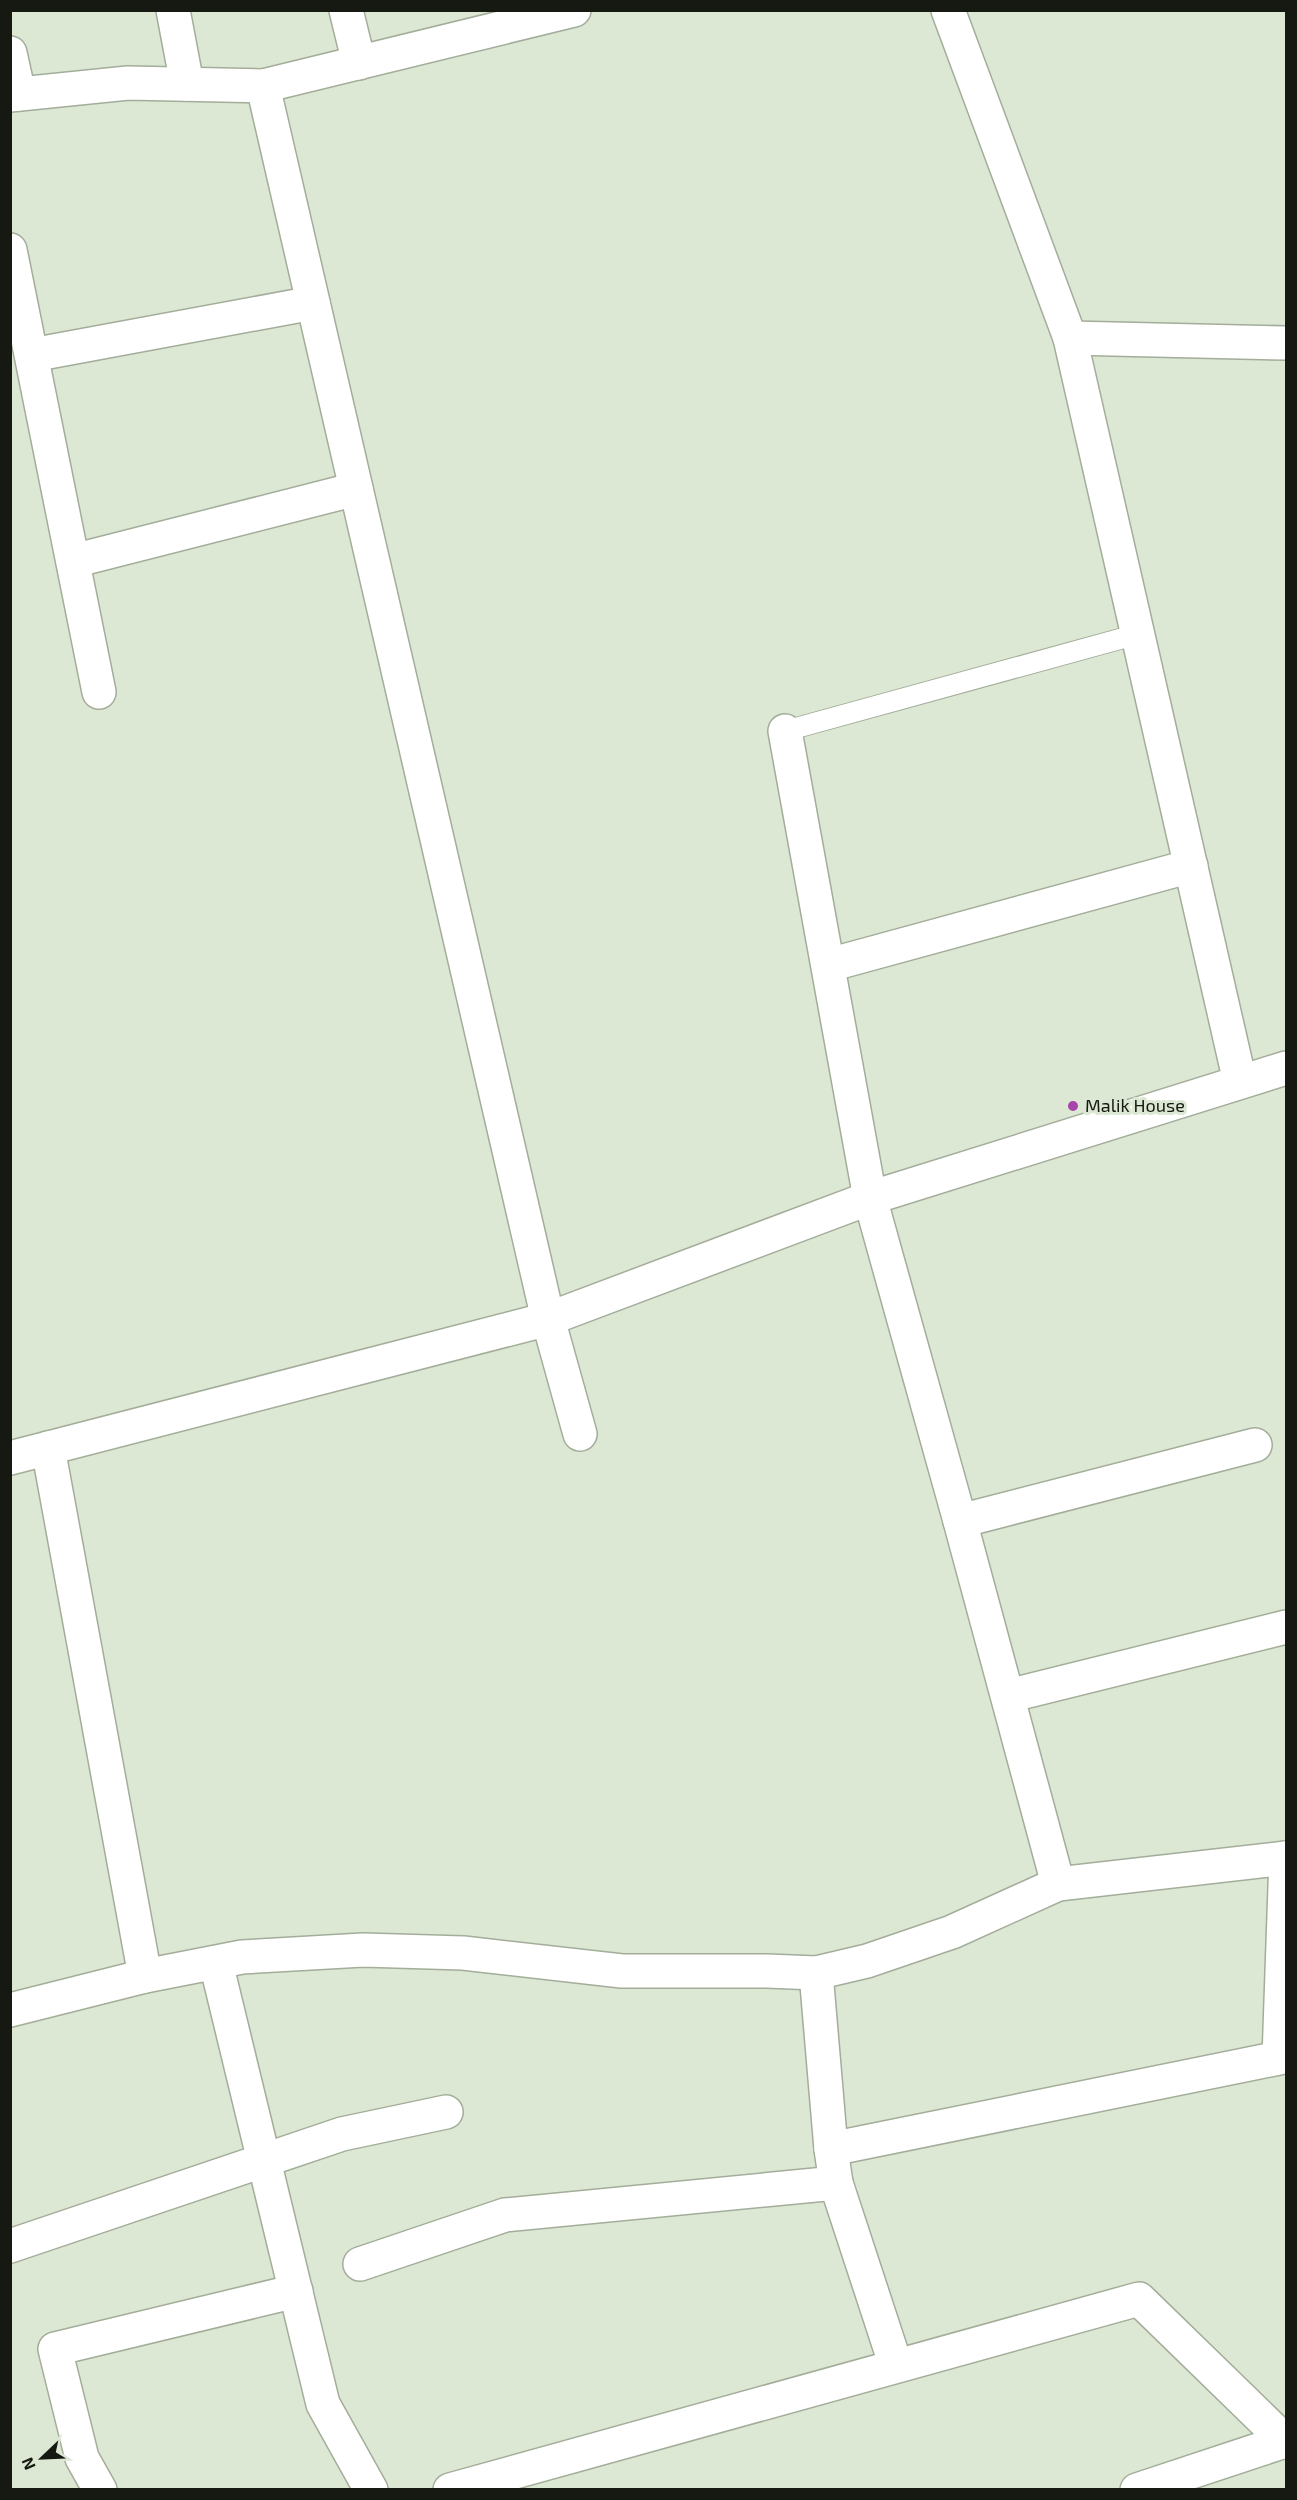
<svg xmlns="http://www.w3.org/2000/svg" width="1297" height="2500" font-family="'Exo 2',sans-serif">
	<rect width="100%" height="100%" fill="#dce8d3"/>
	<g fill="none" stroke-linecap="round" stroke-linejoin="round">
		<g stroke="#a3ad9a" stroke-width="22">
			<path id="service" d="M785,731L1138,634"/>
		</g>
		<g stroke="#a3ad9a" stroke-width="36">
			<g id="minor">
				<path d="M173,10L187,84"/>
				<path d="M346,10L359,63"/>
				<path d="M948,10L1070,338L1240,1082"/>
				<path d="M10,53L19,94"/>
				<path d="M263,86L548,1319L580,1434"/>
				<path d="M10,95L128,83L263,86L574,10"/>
				<path d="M10,250L99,692"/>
				<path d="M1070,338L1286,343"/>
				<path d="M32,355L313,303"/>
				<path d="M73,561L356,489"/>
				<path d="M785,731L870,1198L960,1521L1058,1884"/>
				<path d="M829,965L1191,866"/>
				<path d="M48,1448L145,1976"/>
				<path d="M10,1458L548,1319L870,1198L1286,1068"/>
				<path d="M960,1521L1255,1445"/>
				<path d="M1008,1696L1286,1627"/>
				<path d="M216,1963L323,2404L371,2490"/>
				<path d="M816,1973L831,2149L836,2183L896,2366"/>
				<path d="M10,2010L145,1976L242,1957L363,1950L463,1953L622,1971H767L816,1973L867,1961L952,1932L1058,1884L1286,1858"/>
				<path d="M831,2149L1279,2058L1286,1858"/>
				<path d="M10,2246L342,2134L446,2112"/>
				<path d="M360,2264L505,2215L836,2183"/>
				<path d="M100,2490L82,2458L55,2349L296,2291"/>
				<path d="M450,2490L1139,2299L1286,2442"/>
				<path d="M1137,2490L1285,2441"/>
			</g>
		</g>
		<use href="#service" stroke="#fff" stroke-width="20"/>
		<use href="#minor" stroke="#fff" stroke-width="33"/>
	</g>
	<circle fill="#a845ab" stroke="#dce8d3" stroke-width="2" cx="1073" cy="1106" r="6"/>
	<g text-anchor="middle" stroke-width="6" stroke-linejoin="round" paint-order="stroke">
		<g font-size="18" fill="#151912" stroke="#dce8d3" text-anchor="start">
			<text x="1085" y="1112">Malik House</text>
		</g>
	</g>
	<rect width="1297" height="2500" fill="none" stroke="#151912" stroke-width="24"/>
	<g transform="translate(42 2458) rotate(247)" stroke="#dce8d3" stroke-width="4.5" paint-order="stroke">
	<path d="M0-4.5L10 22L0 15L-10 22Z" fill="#151912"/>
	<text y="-9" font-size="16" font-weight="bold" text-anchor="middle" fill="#151912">N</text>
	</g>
</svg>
